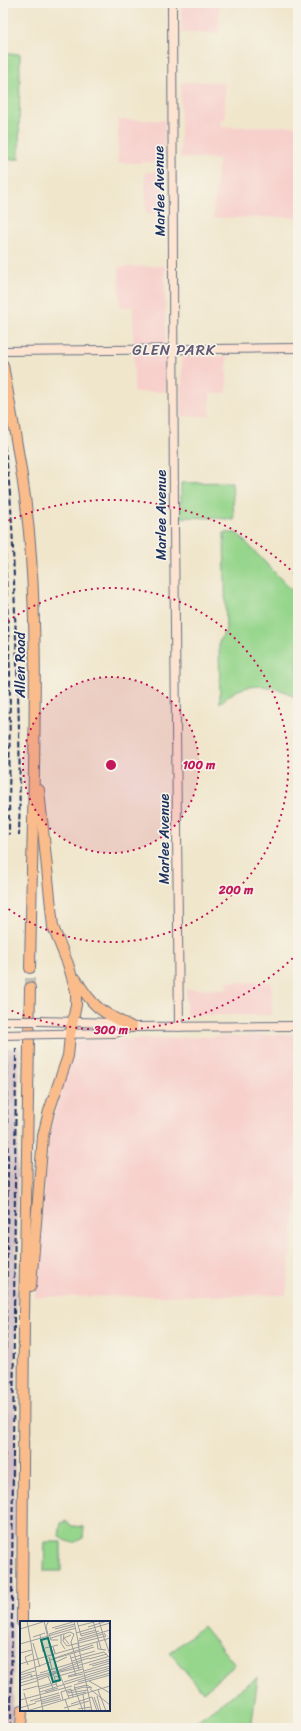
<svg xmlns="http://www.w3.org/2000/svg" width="301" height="1731" font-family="Sriracha,sans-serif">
	<rect width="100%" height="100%" fill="#f7f3e8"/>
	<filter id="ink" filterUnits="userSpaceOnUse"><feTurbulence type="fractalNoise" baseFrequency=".025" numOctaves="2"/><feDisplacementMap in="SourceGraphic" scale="8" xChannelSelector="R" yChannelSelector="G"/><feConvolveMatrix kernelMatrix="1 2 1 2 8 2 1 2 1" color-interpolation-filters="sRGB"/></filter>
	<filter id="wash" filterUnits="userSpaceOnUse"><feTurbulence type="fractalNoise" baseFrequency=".012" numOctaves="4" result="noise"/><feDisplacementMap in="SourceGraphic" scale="16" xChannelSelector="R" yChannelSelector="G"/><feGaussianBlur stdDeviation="0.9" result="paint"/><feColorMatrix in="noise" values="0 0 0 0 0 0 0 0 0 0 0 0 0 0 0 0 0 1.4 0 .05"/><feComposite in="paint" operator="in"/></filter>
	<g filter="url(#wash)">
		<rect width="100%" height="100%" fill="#f0e6cc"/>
		<g fill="#f7d0cc">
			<rect x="181" y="3" width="38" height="30"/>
			<path d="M181,82H221L225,86V119H220L221,127L298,126V217L213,218L219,160L208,158H180Z"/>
			<path d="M118,120H165L164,162L118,163Z"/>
			<path d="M145,172H164V213L146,214Z"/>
			<path d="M165,266L166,392H134L133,307H120L119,267Z"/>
			<path d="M194,356L227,357V393H210V416H182V359L184,357Z"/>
			<path d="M227,982H272V1015H189L186,1014V989H227Z"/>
			<path d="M298,1034V1186L286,1295L35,1297L47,1150L55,1110L75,1041Z"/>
		</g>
		<path fill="#d2bec3" d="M4,1048H20L17,1175L13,1728H3Z"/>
		<g fill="#96d58c" stroke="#588275">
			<path d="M3,54H20L19,159H3Z"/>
			<path d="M232,482L234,520L218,518L181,517V483Z"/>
			<path d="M224,533H237L298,597V700C283,687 260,683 241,689C234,691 226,698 220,703L219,641L226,630Z"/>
			<path d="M66,1521L72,1526L84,1527L83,1538L73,1543L64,1540L59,1536L61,1523Z"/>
			<path d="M45,1542H61V1571H44Z"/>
			<path d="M203,1626L235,1665L203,1692L170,1653Z"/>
			<path d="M258,1677L251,1728H195V1722Z"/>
		</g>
	</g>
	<g filter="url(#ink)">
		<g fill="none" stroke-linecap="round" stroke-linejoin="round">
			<path stroke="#c5c1b6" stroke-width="10" stroke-dasharray="10 5" stroke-linecap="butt" d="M30,988V968"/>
			<g stroke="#666f84" stroke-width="10">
				<g id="secondary">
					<path d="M172,3L174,526L179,1027"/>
					<path d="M3,351L298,348"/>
					<path d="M40,1021L115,1023L132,1027L298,1026"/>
					<path d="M54,1034L115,1033L132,1027"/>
				</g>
			</g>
			<g stroke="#666f84" stroke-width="12">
				<g id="highway">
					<path d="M3,365C14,429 27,493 31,557C36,628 35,699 34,770C33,836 31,902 30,968"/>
					<path d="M76,979C93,1008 102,1012 132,1027"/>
					<path d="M31,1286L43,1136L49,1111L68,1056L70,1035L76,1005V991L68,964L53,927L39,790"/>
					<path d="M22,1622L24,1316L30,988"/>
					<path d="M21,1728L22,1710"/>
				</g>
			</g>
			<use href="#secondary" stroke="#fde4d1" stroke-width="8"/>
			<use href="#highway" stroke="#fabc8b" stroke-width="10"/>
			<g stroke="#1b2f5e" stroke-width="2" stroke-dasharray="6 3" stroke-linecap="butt">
				<path d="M3,436C13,497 13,553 15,614C18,688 21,762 19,835"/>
				<path d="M3,500L10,674L9,835"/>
				<path d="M3,1601L8,1166L6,1051"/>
				<path d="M11,1728L16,1048"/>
			</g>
			<g stroke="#666f84" stroke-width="10" stroke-linecap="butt">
				<g id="secondary-bridge">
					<path d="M3,1021H40"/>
					<path d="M3,1035L54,1034"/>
				</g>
			</g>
			<use href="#secondary-bridge" stroke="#fde4d1" stroke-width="8"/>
		</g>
	</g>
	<circle cx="111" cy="765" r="88" fill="#c2185b" fill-opacity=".12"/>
	<g fill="none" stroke="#c2185b" stroke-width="2" stroke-dasharray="2 4">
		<circle cx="111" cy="765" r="88"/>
		<path d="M3 625A177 177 0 1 1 3 905"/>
		<path d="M297 954A265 265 0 0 1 3 1007M3 523A265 265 0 0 1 297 576"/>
	</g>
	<g text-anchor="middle" stroke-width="3.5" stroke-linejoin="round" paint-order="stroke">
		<g font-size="14" fill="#1b2f5e" stroke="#f7f3e8">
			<text transform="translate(159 191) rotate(-91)" y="5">Marlee Avenue</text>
			<text transform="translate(161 515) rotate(-90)" y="5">Marlee Avenue</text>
			<text transform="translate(20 665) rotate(-90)" y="5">Allen Road</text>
			<text transform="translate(164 839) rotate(-90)" y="5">Marlee Avenue</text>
		</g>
		<g font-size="15" letter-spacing="1" fill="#615873" stroke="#f7f3e8">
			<text x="174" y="355">GLEN PARK</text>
		</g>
	</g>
	<g transform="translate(20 1621)">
		<rect width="90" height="90" fill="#f0e6cc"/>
		<path fill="none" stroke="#9b9da0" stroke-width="1" d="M7,0L23,90M24,0L32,35M54,0L59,25M57,0L61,15L79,10M73,0L81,28M79,0L85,20M58,5L78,0M68,6L87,0M32,7L53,1M0,8L26,0M35,8L55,3M56,12L90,2M44,13L43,20L47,25M54,13L51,21L59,49M61,13L76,9M20,14L23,31M28,14L26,5L29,0M41,14V22L45,28M13,16L25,12M31,17L50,11L54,13M59,18L90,9M38,19H31L29,13L54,5M85,19L90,34M58,20L83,13M77,21L78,28L86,29M13,22L20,46M0,23L56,7M49,23L44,17L51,14M58,23L72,90M47,25L86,15L84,12M33,26L35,32L33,26M25,27L38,24M0,32L12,29M50,34L56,55M68,35L84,31L88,35M29,36L32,48M33,36L49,77M35,37L73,24M51,37L75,30M69,38L87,33M30,39L74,26M52,40L68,35M36,41L47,36M0,43L90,17M8,44L5,36L12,33M69,44L90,38M72,45L90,40M39,49L61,41M64,50L90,42M40,51L62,46M0,52L30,41M20,52L69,37M33,52L37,65M64,52L90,45M0,54L15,50M16,55L36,50M28,55L34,70M48,55L63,51M35,56L63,48M48,56L63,53M0,57L11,53L12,57M0,59L16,54M18,59L37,52M69,60L90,72M44,61L90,47M58,61L90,52M0,62L90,35M54,64L90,54M0,65L17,60M54,65L63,90M18,66L40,60M54,67L67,64L72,67M19,68L36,63M70,68L90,84M3,69L18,65M78,69L86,90M20,71L90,49M25,71L38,67M47,71L64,66L72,67M4,72L9,90M48,72L68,69M63,73L65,90M48,75L66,71M77,75L81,90M72,76L77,90M74,76L79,90M45,78L49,90M0,79L52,65M43,79L41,71L51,68L53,76M10,80L39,72M15,81L40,74M22,81L40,76M21,83L41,78M51,83L72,76M0,87L16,82M44,87L69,80M58,88L71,86M7,90L90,65M59,90L72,89"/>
		<path fill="#0f766e" fill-opacity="0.15" stroke="#0f766e" stroke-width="2" d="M28,17L40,59L33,61L21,19Z"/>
		<rect width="90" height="90" fill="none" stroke="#1b2f5e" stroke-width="2"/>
	</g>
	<circle cx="111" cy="765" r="6" fill="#c2185b" stroke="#f7f3e8" stroke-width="2"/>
	<g font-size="12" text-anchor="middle" font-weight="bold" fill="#c2185b" stroke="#f7f3e8" stroke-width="3.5" stroke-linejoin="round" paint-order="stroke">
		<text x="199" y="769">100 m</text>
		<text x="236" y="894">200 m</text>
		<text x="111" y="1034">300 m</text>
	</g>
	<rect width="301" height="1731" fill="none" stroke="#f7f3e8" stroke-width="16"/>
</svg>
